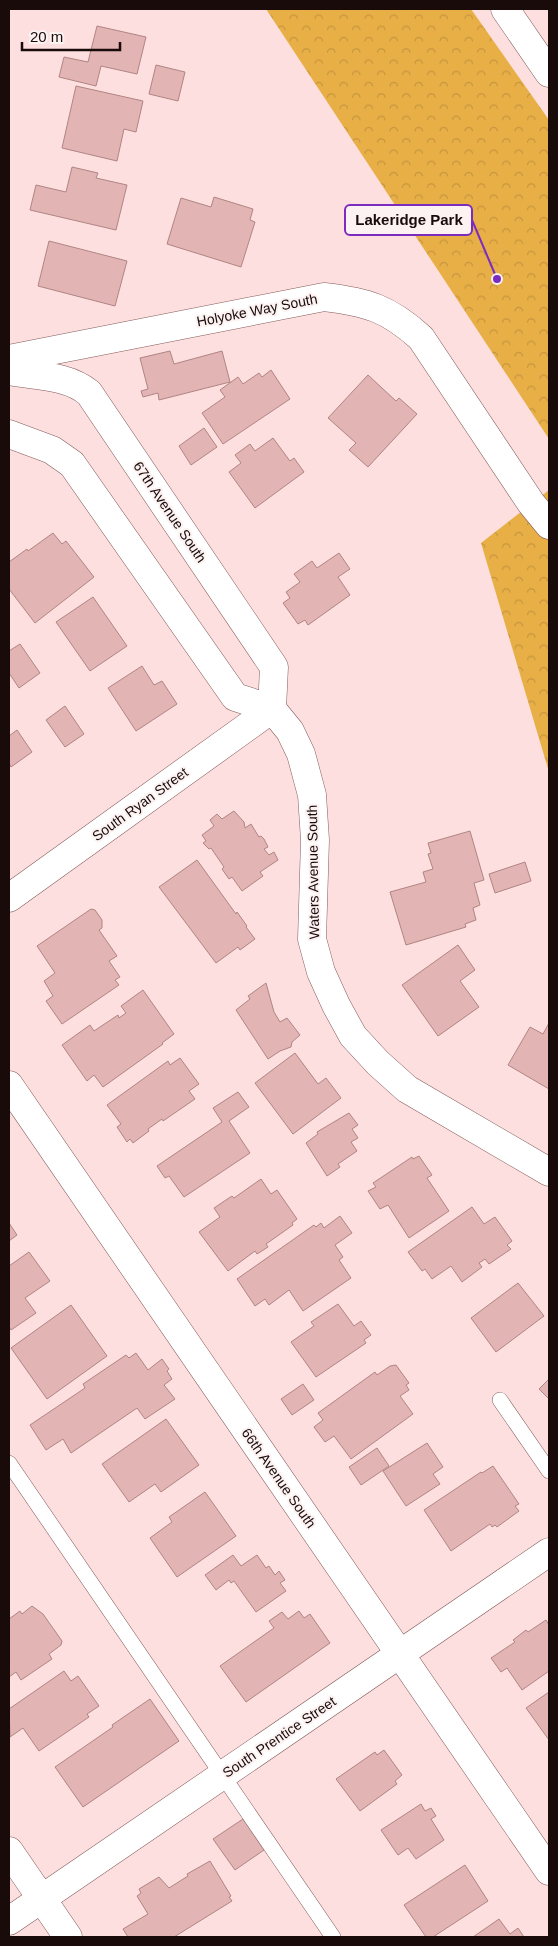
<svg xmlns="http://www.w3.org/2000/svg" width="558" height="1946" font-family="Arial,sans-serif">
	<defs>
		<pattern id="park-crowns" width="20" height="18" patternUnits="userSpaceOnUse" patternTransform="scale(1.25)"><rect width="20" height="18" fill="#e8af47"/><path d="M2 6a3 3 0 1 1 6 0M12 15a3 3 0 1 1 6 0" fill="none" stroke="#c6953d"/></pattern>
	</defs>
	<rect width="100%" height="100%" fill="#fcdfde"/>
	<g fill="url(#park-crowns)">
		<path d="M266,9H471L549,120V439Z"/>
		<path d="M549,490V772L481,543Z"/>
	</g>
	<g fill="#e2b4b3" stroke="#b08584">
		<path d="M97,26L146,37L137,74L101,66L96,86L59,77L64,57L88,62Z"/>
		<path d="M156,65L185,72L178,101L149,94Z"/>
		<path d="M76,86L143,101L136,132L124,129L117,161L62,148Z"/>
		<path d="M72,167L98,173L96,178L127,185L116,230L30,210L36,185L66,192Z"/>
		<path d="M214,197L253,209L250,220L255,222L241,267L167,244L181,198L211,207Z"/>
		<path d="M49,241L127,261L115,306L38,286Z"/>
		<path d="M170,351L174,364L222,351L230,382L159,400L158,393L143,397L141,391L148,389L140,358Z"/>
		<path d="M271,370L290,399L223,444L202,413L225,397L220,390L238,377L243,384L259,373L262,377Z"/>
		<path d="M368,375L396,401L399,398L417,414L368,467L349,450L356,443L328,418Z"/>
		<path d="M204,428L217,447L191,465L179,446Z"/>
		<path d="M273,438L290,461L294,458L304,472L255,508L229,472L241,463L235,455L250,444L255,451Z"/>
		<path d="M53,533L62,544L66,541L94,577L35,623L9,589V562L27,549L28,551Z"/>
		<path d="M339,553L350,569L338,577L350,595L308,625L305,620L298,624L283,603L290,598L286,592L300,582L294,574L312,561L317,568Z"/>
		<path d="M93,597L127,646L90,671L56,622Z"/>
		<path d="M20,644L40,673L19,688L9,673V651Z"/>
		<path d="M142,666L154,685L162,681L177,704L136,731L108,688Z"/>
		<path d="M65,706L84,734L65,747L46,720Z"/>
		<path d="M17,730L32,752L11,767L9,763V736Z"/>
		<path d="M234,811L244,822L245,828L251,824L259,837L261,836L264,839L268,847L264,849L269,855L274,852L278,860L260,872L263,876L242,891L232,877L229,879L222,869L224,867L211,848L209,849L203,843L206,841L202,835L214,826L210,820L217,814L222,819Z"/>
		<path d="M470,831L484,880L474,883L480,905L473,908L476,920L465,924L466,927L406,945L390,892L426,882L423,872L433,869L428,854L431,853L428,843Z"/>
		<path d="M197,860L236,914L237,912L247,926L246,927L255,939L240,950L238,947L216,963L159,887Z"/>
		<path d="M525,862L531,881L495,893L489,874Z"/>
		<path d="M91,909L95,910L102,920V928L99,930L117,956L109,961L120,977L115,980L119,985L62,1024L46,1001L53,996L44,981L55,973L37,946Z"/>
		<path d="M458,945L475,970L460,981L479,1007L438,1036L402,985Z"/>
		<path d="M266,983L274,1012L280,1022L287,1018L300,1035L292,1042L291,1047L280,1051L268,1059L236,1010L250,999L248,996Z"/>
		<path d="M143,990L174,1034L162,1043L163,1044L103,1087L94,1075L87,1081L62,1045L90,1025L94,1031L118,1015L119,1018L126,1013L121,1006Z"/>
		<path d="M549,1023V1089L508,1065L530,1027L543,1034Z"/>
		<path d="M295,1053L318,1084L326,1078L341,1098L293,1134L255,1083Z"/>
		<path d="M180,1058L199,1084L189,1091L195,1099L163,1121L162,1119L148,1129L149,1131L133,1143L130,1139L127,1142L117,1127L121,1124L107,1105L168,1061L170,1065Z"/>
		<path d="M238,1092L249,1107L229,1121L250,1153L184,1197L169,1176L165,1178L157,1166L222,1122L213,1108Z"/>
		<path d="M349,1113L358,1125L352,1129L358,1138L351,1142L357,1151L338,1164L340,1167L327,1176L306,1143L318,1134L317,1132Z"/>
		<path d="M419,1156L432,1175L427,1178L449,1211L409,1238L388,1205L380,1209L368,1191L376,1187L373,1183L412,1157L413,1159Z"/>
		<path d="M261,1179L271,1194L277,1190L297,1219L292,1223L293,1225L266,1244L268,1247L257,1254L255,1251L228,1271L199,1232L220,1217L214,1208L232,1196L234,1198Z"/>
		<path d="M472,1207L484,1224L495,1217L512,1241L507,1245L511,1249L489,1264L485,1259L479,1263L482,1267L462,1282L451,1266L432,1279L425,1269L422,1271L408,1252Z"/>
		<path d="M340,1216L352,1233L335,1245L343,1257L339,1260L351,1278L303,1311L289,1290L269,1305L265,1299L255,1306L237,1279L314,1225L316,1227L321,1223L324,1228Z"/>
		<path d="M9,1223L17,1235L9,1241Z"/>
		<path d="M29,1252L50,1281L25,1298L36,1313L11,1330L9,1327V1266Z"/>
		<path d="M518,1283L544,1316L496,1352L471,1318Z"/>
		<path d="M338,1304L354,1326L361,1321L371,1335L364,1340L366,1343L316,1377L291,1342L314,1326L311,1322Z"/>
		<path d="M71,1305L107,1356L47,1399L11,1348Z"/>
		<path d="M136,1353L148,1370L162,1359L169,1369L167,1371L172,1379L164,1385L175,1399L145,1419L137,1408L71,1453L63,1439L46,1450L30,1425L85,1388L83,1384L126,1355L129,1358Z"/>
		<path d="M396,1365L409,1383L406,1385L409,1390L400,1396L413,1414L351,1459L334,1436L325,1442L314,1427L323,1420L318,1413L375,1372L377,1375L390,1366Z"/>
		<path d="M549,1379V1399L539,1389Z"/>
		<path d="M303,1384L314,1400L292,1415L281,1399Z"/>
		<path d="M166,1419L199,1465L161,1492L155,1484L129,1502L102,1464Z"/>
		<path d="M427,1443L443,1467L433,1474L440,1484L406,1506L383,1471Z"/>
		<path d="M377,1448L389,1466L361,1485L349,1467Z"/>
		<path d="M493,1466L519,1504L515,1506L519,1511L497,1527L495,1525L492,1527L490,1524L451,1551L424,1510L481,1472L482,1473Z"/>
		<path d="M205,1492L236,1536L177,1577L150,1538L172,1522L169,1517Z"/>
		<path d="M233,1555L241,1566L257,1555L266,1568L269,1566L275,1575L279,1571L285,1580L280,1583L286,1591L256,1612L234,1581L231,1583L229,1580L216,1590L205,1575Z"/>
		<path d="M32,1606L43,1614L62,1641L61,1645L49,1654L52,1659L21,1680L16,1672L9,1677V1619L20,1611L22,1614Z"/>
		<path d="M299,1611L304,1618L310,1614L330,1643L246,1702L220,1666L274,1628L269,1621L282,1612L288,1619Z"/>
		<path d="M546,1620L549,1625V1671L522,1690L507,1668L501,1672L491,1658L515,1642L513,1640L526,1630L528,1632Z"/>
		<path d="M64,1671L71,1681L78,1676L99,1706L87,1714L89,1717L39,1751L23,1728L10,1737L9,1709Z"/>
		<path d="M549,1692V1740L526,1708Z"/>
		<path d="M150,1699L179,1741L83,1807L55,1767L113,1727L112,1725Z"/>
		<path d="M384,1750L402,1775L395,1781L397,1784L360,1811L336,1779L375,1752L377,1755Z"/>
		<path d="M421,1804L425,1811L431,1808L436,1816L431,1819L444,1840L416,1859L408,1848L398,1855L381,1830Z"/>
		<path d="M243,1819L264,1850L235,1870L213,1839Z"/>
		<path d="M210,1861L231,1896L229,1897L232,1901L174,1937H128L123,1929L148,1914L137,1896L141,1893L139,1889L159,1877L169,1888L188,1876L187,1874Z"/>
		<path d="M465,1865L488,1901L433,1937H426L404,1905Z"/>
		<path d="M499,1919L510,1934L518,1928L524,1937H473Z"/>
	</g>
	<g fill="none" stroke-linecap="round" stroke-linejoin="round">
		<g stroke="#845b5b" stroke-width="16">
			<g id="service">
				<path d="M500,1400L549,1471"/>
				<path d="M9,1463L333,1937"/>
			</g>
		</g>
		<g stroke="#845b5b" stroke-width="29">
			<g id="minor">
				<path d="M505,9L549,73"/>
				<path d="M9,359L324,297C367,302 388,308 421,338L531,503L549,525"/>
				<path d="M9,898L272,709L290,731L301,754L312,795L315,840L312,939L321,972L336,1005L353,1036L378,1063L407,1089L549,1172"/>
				<path d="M9,1085L549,1871"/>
				<path d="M9,1851L68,1937"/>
				<path d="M9,1921L549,1552"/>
			</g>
		</g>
		<g stroke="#845b5b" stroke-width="29">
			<path id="tertiary" d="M9,371C35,376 68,375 89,393L274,667L272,709L235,697L72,464L52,450L9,434"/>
		</g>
		<use href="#service" stroke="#fff" stroke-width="15"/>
		<use href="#minor" stroke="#fff" stroke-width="28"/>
		<use href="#tertiary" stroke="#fff" stroke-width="28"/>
	</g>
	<g text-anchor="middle" stroke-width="4" stroke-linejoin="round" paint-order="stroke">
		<g font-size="14" fill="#1a0b0b" stroke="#fbf2f1">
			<text transform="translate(257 310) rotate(-11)" y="5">Holyoke Way South</text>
			<text transform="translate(170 512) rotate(56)" y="5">67th Avenue South</text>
			<text transform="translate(140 804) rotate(-36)" y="5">South Ryan Street</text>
			<text transform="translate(313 872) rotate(-91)" y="5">Waters Avenue South</text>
			<text transform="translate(279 1478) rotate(55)" y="5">66th Avenue South</text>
			<text transform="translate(279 1737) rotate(-34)" y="5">South Prentice Street</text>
		</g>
	</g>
	<path fill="none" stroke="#7b2cbf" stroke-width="2" d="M497 279L472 220"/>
	<circle fill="#7b2cbf" stroke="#fbf2f1" stroke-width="2" cx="497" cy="279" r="5"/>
	<rect fill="#fbf2f1" stroke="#7b2cbf" stroke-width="2" x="345" y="205" width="127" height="30" rx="5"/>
	<g font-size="15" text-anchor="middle" font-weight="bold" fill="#1a0b0b">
		<text x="409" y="225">Lakeridge Park</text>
	</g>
	<rect width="558" height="1946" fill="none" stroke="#1a0b0b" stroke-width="20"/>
	<path d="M22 42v8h98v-8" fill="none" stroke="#1a0b0b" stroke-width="2.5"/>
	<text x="30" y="42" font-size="15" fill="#1a0b0b" stroke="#fbf2f1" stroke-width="4" paint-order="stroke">20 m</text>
</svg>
